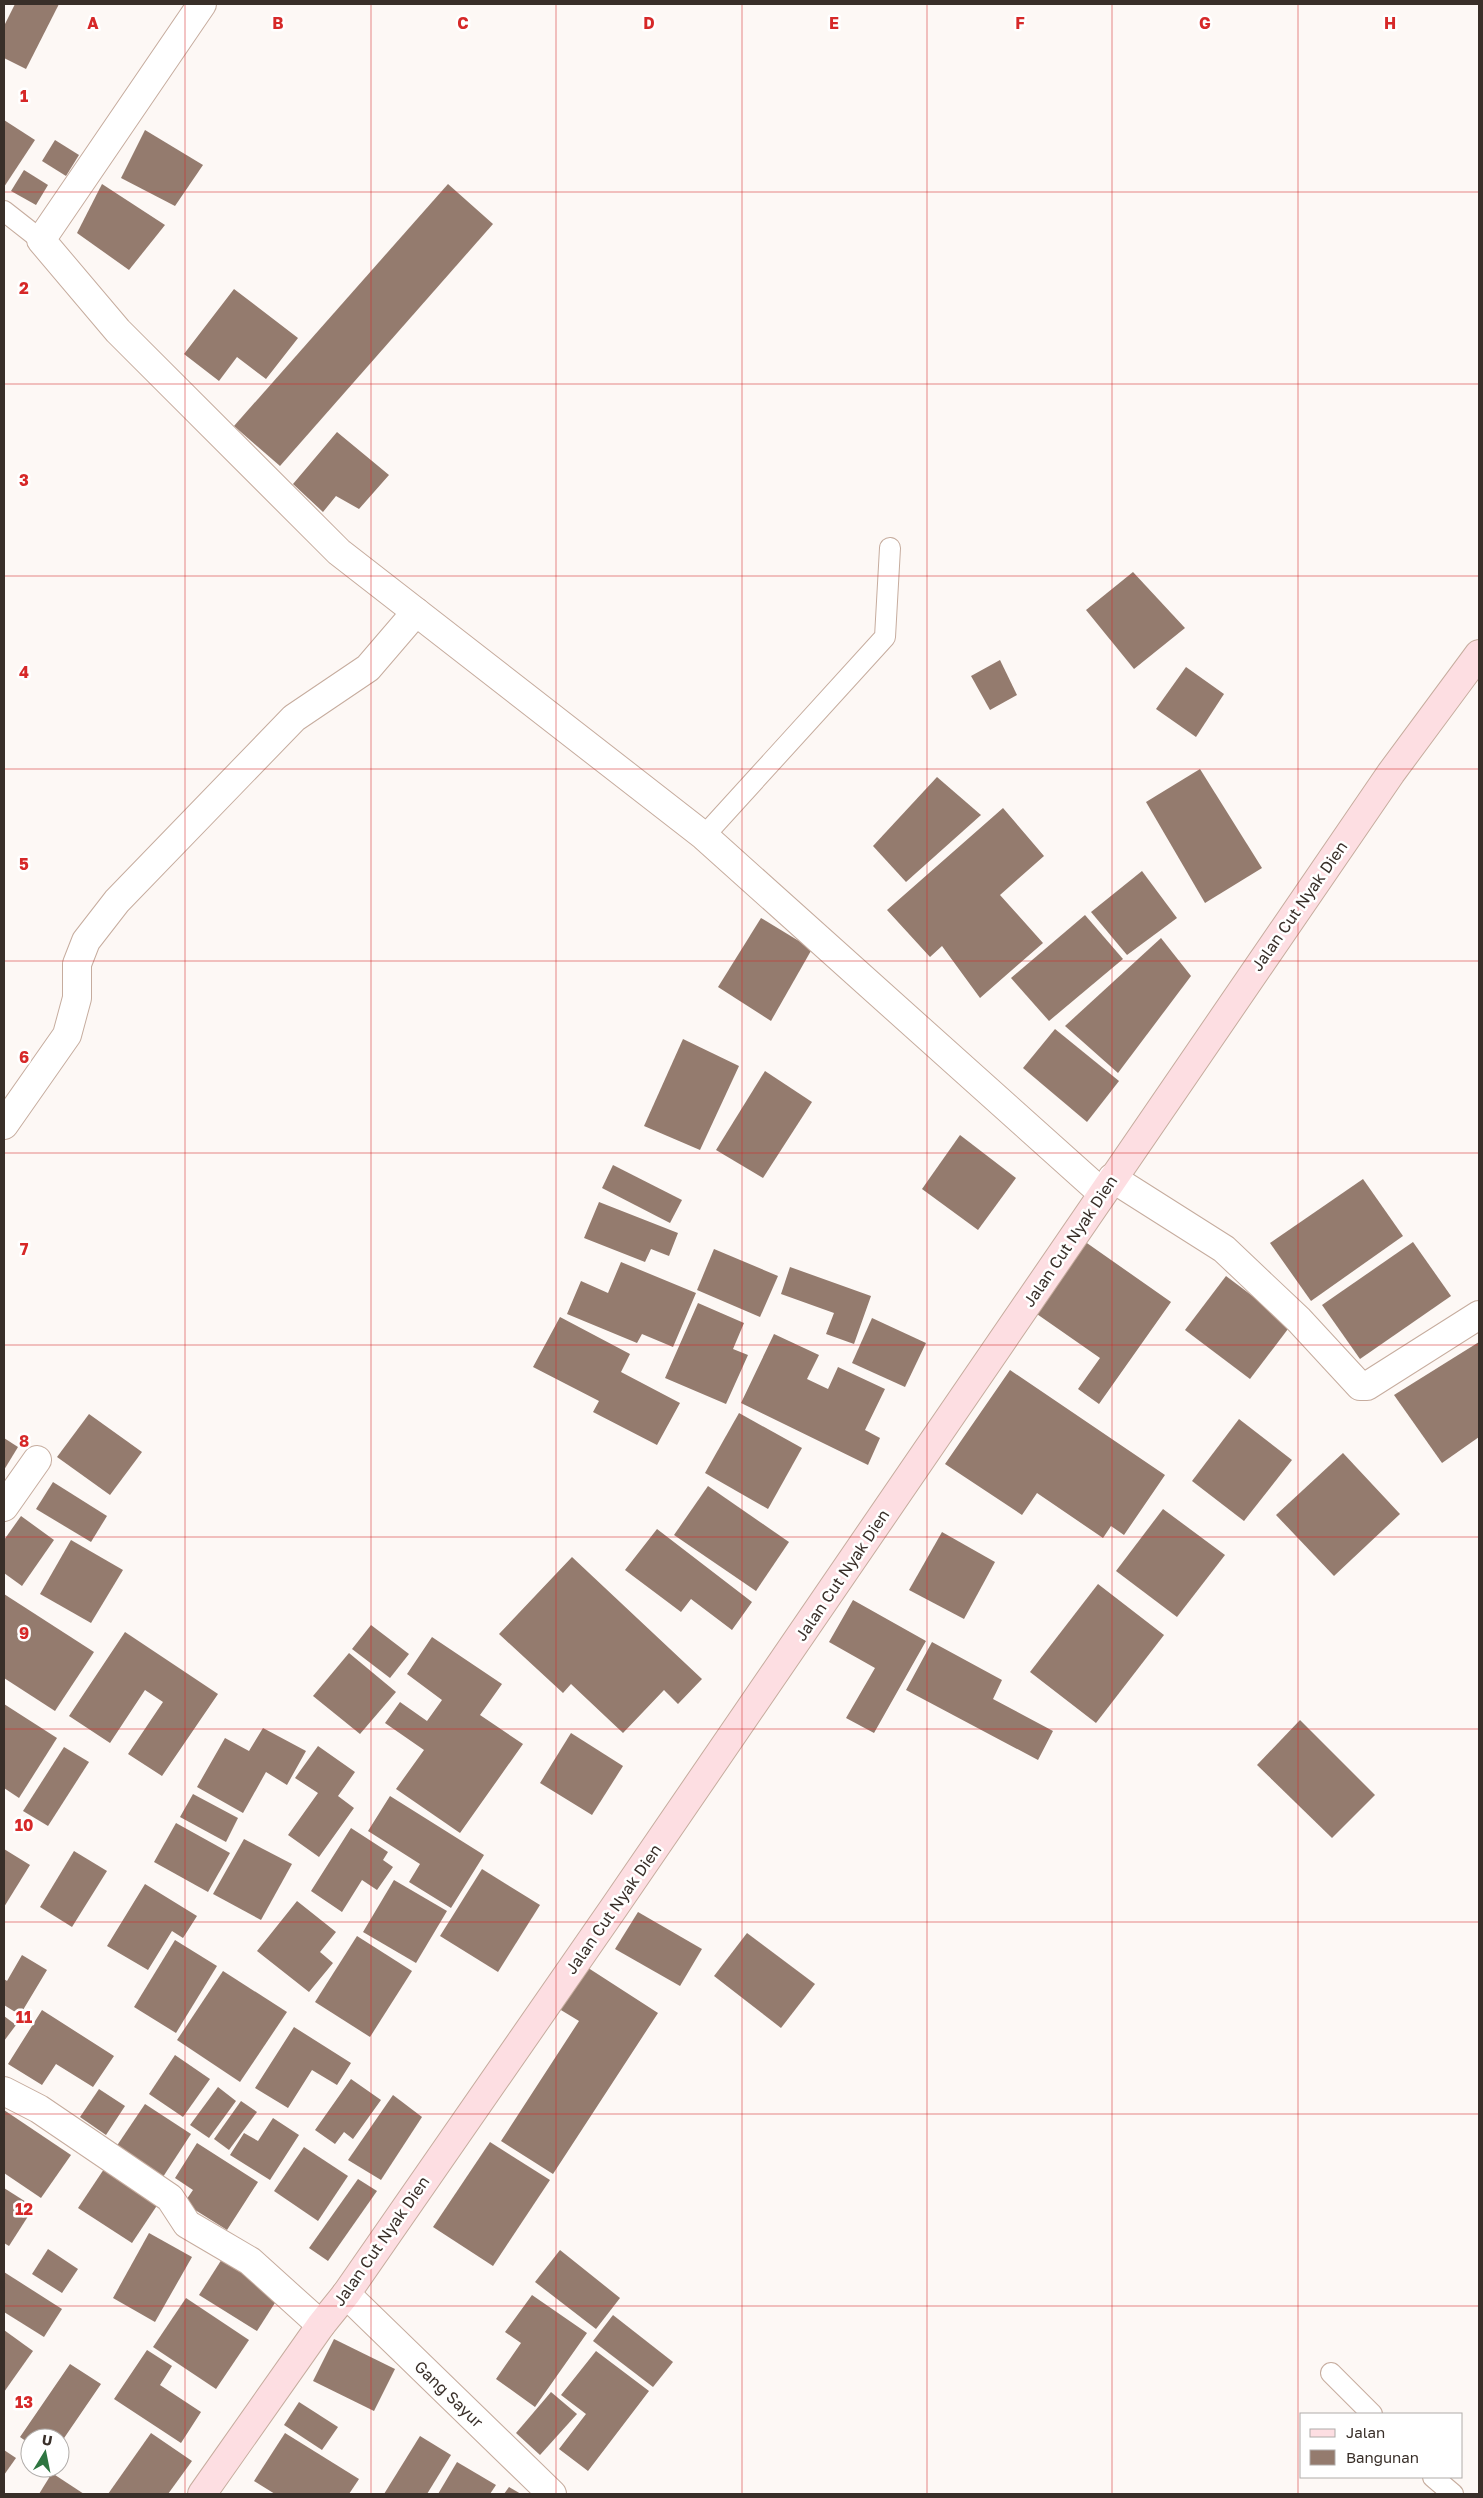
<svg xmlns="http://www.w3.org/2000/svg" width="1483" height="2498" font-family="'Golos Text',sans-serif">
	<rect width="100%" height="100%" fill="#fdf8f5"/>
	<g fill="#947b6e">
		<path d="M15,4H59L26,69L4,58V26Z"/>
		<path d="M4,120L35,140L4,187Z"/>
		<path d="M145,130L203,165L175,206L121,178Z"/>
		<path d="M55,140L79,155L66,176L42,161Z"/>
		<path d="M24,170L48,185L36,205L11,191Z"/>
		<path d="M102,184L165,225L129,270L77,233Z"/>
		<path d="M448,184L493,224L280,466L234,426Z"/>
		<path d="M234,289L298,338L266,379L237,357L219,381L184,354Z"/>
		<path d="M337,432L389,475L359,509L336,496L323,512L293,484Z"/>
		<path d="M1133,572L1185,628L1134,669L1086,610Z"/>
		<path d="M1000,660L1017,695L990,710L971,676Z"/>
		<path d="M1186,667L1224,694L1196,737L1156,709Z"/>
		<path d="M1200,769L1262,868L1205,903L1146,802Z"/>
		<path d="M937,777L981,815L906,882L873,846Z"/>
		<path d="M1003,808L1044,856L1000,895L1043,943L980,998L942,946L930,957L887,910Z"/>
		<path d="M1142,871L1177,918L1127,955L1091,912Z"/>
		<path d="M1085,915L1123,959L1049,1021L1011,978Z"/>
		<path d="M761,918L812,949L771,1021L718,987Z"/>
		<path d="M1161,938L1191,976L1118,1073L1065,1026Z"/>
		<path d="M1055,1029L1119,1081L1087,1122L1023,1068Z"/>
		<path d="M683,1039L739,1066L700,1150L644,1126Z"/>
		<path d="M765,1071L812,1102L763,1178L716,1150Z"/>
		<path d="M960,1135L1016,1178L978,1230L922,1189Z"/>
		<path d="M613,1165L682,1200L670,1223L602,1188Z"/>
		<path d="M1363,1179L1403,1236L1311,1301L1270,1243Z"/>
		<path d="M599,1202L678,1233L669,1256L651,1249L645,1262L584,1238Z"/>
		<path d="M1084,1241L1171,1302L1099,1404L1078,1389L1100,1358L1034,1312Z"/>
		<path d="M1413,1242L1451,1296L1360,1359L1322,1305Z"/>
		<path d="M714,1249L778,1276L760,1317L697,1290Z"/>
		<path d="M621,1262L696,1293L673,1347L642,1334L637,1343L567,1314L581,1281L608,1293Z"/>
		<path d="M790,1267L871,1296L854,1344L826,1334L834,1313L781,1294Z"/>
		<path d="M1226,1276L1291,1325L1250,1379L1185,1330Z"/>
		<path d="M698,1303L744,1323L733,1349L748,1355L726,1404L665,1378Z"/>
		<path d="M560,1317L630,1354L621,1372L680,1403L657,1445L593,1412L599,1401L533,1367Z"/>
		<path d="M872,1318L926,1343L905,1387L852,1363Z"/>
		<path d="M774,1334L819,1355L807,1379L828,1389L838,1367L885,1389L865,1430L880,1438L868,1465L741,1403Z"/>
		<path d="M1479,1342V1437L1442,1463L1394,1395Z"/>
		<path d="M1010,1370L1165,1475L1124,1535L1111,1526L1103,1538L1037,1493L1022,1515L945,1464Z"/>
		<path d="M739,1413L802,1448L768,1509L705,1473Z"/>
		<path d="M89,1414L142,1452L110,1495L57,1457Z"/>
		<path d="M1239,1419L1292,1460L1244,1521L1192,1481Z"/>
		<path d="M4,1438L18,1447L4,1470Z"/>
		<path d="M1343,1453L1400,1514L1334,1576L1276,1515Z"/>
		<path d="M53,1482L107,1516L91,1542L36,1509Z"/>
		<path d="M708,1486L789,1542L756,1591L674,1535Z"/>
		<path d="M1163,1509L1225,1555L1177,1617L1116,1571Z"/>
		<path d="M21,1516L54,1540L22,1586L4,1573V1540Z"/>
		<path d="M657,1529L752,1602L732,1630L691,1599L681,1612L625,1570Z"/>
		<path d="M942,1532L995,1562L964,1619L909,1590Z"/>
		<path d="M71,1540L123,1570L91,1623L40,1594Z"/>
		<path d="M572,1557L702,1679L678,1704L664,1690L623,1733L571,1684L563,1693L499,1634Z"/>
		<path d="M1098,1584L1164,1635L1096,1723L1030,1672Z"/>
		<path d="M4,1594L94,1652L55,1711L4,1678Z"/>
		<path d="M853,1600L926,1641L874,1733L846,1718L875,1668L829,1642Z"/>
		<path d="M371,1625L409,1654L390,1678L352,1649Z"/>
		<path d="M125,1632L218,1694L162,1776L128,1754L163,1702L145,1690L110,1743L69,1716Z"/>
		<path d="M432,1637L502,1684L480,1715L523,1744L460,1833L396,1789L424,1750L385,1723L400,1702L427,1721L442,1700L407,1674Z"/>
		<path d="M932,1642L1002,1680L993,1699L1053,1731L1038,1760L906,1690Z"/>
		<path d="M349,1653L396,1692L360,1734L313,1696Z"/>
		<path d="M4,1704L57,1738L19,1798L4,1788Z"/>
		<path d="M1300,1720L1375,1795L1332,1838L1257,1765Z"/>
		<path d="M263,1728L306,1751L287,1785L266,1772L243,1813L197,1787L225,1738L249,1751Z"/>
		<path d="M571,1733L623,1766L592,1815L540,1783Z"/>
		<path d="M318,1746L355,1772L338,1796L354,1808L319,1857L288,1835L318,1793L295,1778Z"/>
		<path d="M64,1747L89,1762L48,1826L23,1811Z"/>
		<path d="M193,1794L238,1818L226,1842L180,1817Z"/>
		<path d="M390,1796L484,1855L451,1908L409,1882L420,1864L368,1831Z"/>
		<path d="M176,1823L230,1853L208,1892L154,1862Z"/>
		<path d="M351,1828L388,1852L383,1860L393,1867L377,1890L362,1880L342,1912L311,1891Z"/>
		<path d="M244,1839L292,1864L261,1920L213,1894Z"/>
		<path d="M4,1849L30,1865L4,1907Z"/>
		<path d="M74,1851L107,1871L72,1927L40,1907Z"/>
		<path d="M482,1869L540,1905L498,1972L440,1936Z"/>
		<path d="M394,1880L447,1911L416,1963L363,1932Z"/>
		<path d="M145,1884L197,1916L183,1938L172,1931L148,1970L107,1946Z"/>
		<path d="M297,1901L336,1932L320,1952L333,1963L309,1992L257,1951Z"/>
		<path d="M638,1912L702,1949L680,1986L615,1949Z"/>
		<path d="M747,1933L815,1984L781,2028L714,1976Z"/>
		<path d="M357,1936L412,1971L370,2037L315,2002Z"/>
		<path d="M175,1940L217,1966L176,2033L134,2007Z"/>
		<path d="M22,1955L47,1970L20,2015L4,2005V1979L7,1981Z"/>
		<path d="M579,1962L658,2013L553,2174L501,2141L579,2021L551,2004Z"/>
		<path d="M223,1971L287,2012L240,2082L177,2040Z"/>
		<path d="M42,2010L114,2056L93,2087L56,2064L42,2085L8,2064Z"/>
		<path d="M4,2016L16,2025L4,2041Z"/>
		<path d="M294,2027L351,2063L337,2085L312,2070L288,2108L255,2088Z"/>
		<path d="M175,2055L210,2079L183,2117L149,2094Z"/>
		<path d="M351,2079L381,2100L353,2139L344,2132L335,2144L315,2130Z"/>
		<path d="M218,2087L236,2101L209,2138L190,2125Z"/>
		<path d="M99,2089L125,2106L106,2135L80,2117Z"/>
		<path d="M393,2095L422,2117L381,2180L348,2160Z"/>
		<path d="M241,2101L257,2112L229,2150L214,2139Z"/>
		<path d="M145,2104L191,2134L161,2180L114,2150Z"/>
		<path d="M4,2110L71,2155L41,2198L4,2173Z"/>
		<path d="M273,2118L299,2135L270,2180L230,2155L244,2133L258,2141Z"/>
		<path d="M490,2142L550,2180L493,2266L433,2227Z"/>
		<path d="M197,2143L258,2182L227,2230L184,2203L193,2190L175,2178Z"/>
		<path d="M304,2147L348,2176L318,2221L274,2191Z"/>
		<path d="M104,2169L158,2204L132,2243L78,2208Z"/>
		<path d="M358,2179L377,2191L328,2261L309,2248Z"/>
		<path d="M4,2188L34,2207L9,2246L4,2243Z"/>
		<path d="M149,2233L192,2257L155,2322L113,2298Z"/>
		<path d="M48,2249L78,2269L62,2293L32,2274Z"/>
		<path d="M560,2250L620,2298L596,2329L535,2282Z"/>
		<path d="M222,2259L280,2295L257,2331L199,2295Z"/>
		<path d="M4,2272L62,2309L44,2337L4,2312Z"/>
		<path d="M532,2295L587,2333L535,2407L496,2379L521,2343L505,2332Z"/>
		<path d="M186,2298L249,2340L216,2389L153,2347Z"/>
		<path d="M613,2315L673,2362L653,2387L593,2341Z"/>
		<path d="M4,2330L33,2351L4,2392Z"/>
		<path d="M334,2339L395,2369L374,2411L313,2381Z"/>
		<path d="M147,2350L172,2366L160,2385L201,2412L181,2443L114,2399Z"/>
		<path d="M596,2351L649,2391L588,2471L559,2449L586,2414L561,2395Z"/>
		<path d="M70,2364L101,2384L60,2444V2438H30V2444L20,2437Z"/>
		<path d="M551,2392L577,2414L540,2455L516,2433Z"/>
		<path d="M299,2402L338,2427L322,2450L284,2425Z"/>
		<path d="M151,2433L192,2461L168,2494H108Z"/>
		<path d="M285,2433L359,2479L349,2494H275L254,2481Z"/>
		<path d="M420,2436L451,2455L427,2494H384Z"/>
		<path d="M4,2450L16,2458L4,2475Z"/>
		<path d="M457,2462L496,2485L490,2494H438Z"/>
		<path d="M52,2473L84,2494H39Z"/>
		<path d="M509,2487L521,2494H504Z"/>
	</g>
	<g fill="none" stroke-linecap="round" stroke-linejoin="round">
		<g stroke="#c6ac9e" stroke-width="22">
			<g id="lane">
				<path d="M4,211L41,240"/>
				<path d="M704,836L885,637L890,548"/>
				<path d="M1331,2373L1372,2414"/>
				<path d="M1433,2477L1453,2494"/>
			</g>
		</g>
		<g stroke="#c6ac9e" stroke-width="30">
			<g id="street">
				<path d="M202,4L41,240L118,331L339,552L704,836L1102,1193"/>
				<path d="M4,1125L67,1035L77,998V964L86,941L117,901L294,718L368,668L416,612"/>
				<path d="M1112,1178L1224,1249L1299,1320L1360,1386H1367L1479,1315"/>
				<path d="M4,1507L37,1460"/>
				<path d="M4,2091L39,2109L170,2198L187,2224L250,2261L321,2325"/>
				<path d="M346,2294L552,2494"/>
			</g>
		</g>
		<g stroke="#c6ac9e" stroke-width="30">
			<path id="secondary" d="M202,2494L321,2325L346,2294L613,1909L1391,773L1479,654"/>
		</g>
		<use href="#lane" stroke="#fff" stroke-width="20"/>
		<use href="#street" stroke="#fff" stroke-width="28"/>
		<use href="#secondary" stroke="#fddee2" stroke-width="28"/>
	</g>
	<path fill="none" stroke="#d62828" stroke-width="1" stroke-opacity="0.55" d="M185,4V2494M371,4V2494M556,4V2494M742,4V2494M927,4V2494M1112,4V2494M1298,4V2494M4,192H1479M4,384H1479M4,576H1479M4,769H1479M4,961H1479M4,1153H1479M4,1345H1479M4,1537H1479M4,1729H1479M4,1922H1479M4,2114H1479M4,2306H1479"/>
	<g text-anchor="middle" stroke-width="5" stroke-linejoin="round" paint-order="stroke">
		<g font-size="16" fill="#392f29" stroke="#fff">
			<text transform="translate(1299 906) rotate(-55)" y="6">Jalan Cut Nyak Dien</text>
			<text transform="translate(1070 1241) rotate(-56)" y="6">Jalan Cut Nyak Dien</text>
			<text transform="translate(842 1575) rotate(-56)" y="6">Jalan Cut Nyak Dien</text>
			<text transform="translate(613 1909) rotate(-55)" y="6">Jalan Cut Nyak Dien</text>
			<text transform="translate(381 2241) rotate(-55)" y="6">Jalan Cut Nyak Dien</text>
			<text transform="translate(449 2394) rotate(44)" y="6">Gang Sayur</text>
		</g>
	</g>
	<g font-size="16" text-anchor="middle" font-weight="bold" fill="#d62828" stroke="#fff" stroke-width="5" stroke-linejoin="round" paint-order="stroke">
		<text x="93" y="29">A</text>
		<text x="278" y="29">B</text>
		<text x="463" y="29">C</text>
		<text x="649" y="29">D</text>
		<text x="834" y="29">E</text>
		<text x="1020" y="29">F</text>
		<text x="1205" y="29">G</text>
		<text x="1390" y="29">H</text>
		<text x="24" y="102">1</text>
		<text x="24" y="294">2</text>
		<text x="24" y="486">3</text>
		<text x="24" y="678">4</text>
		<text x="24" y="870">5</text>
		<text x="24" y="1063">6</text>
		<text x="24" y="1255">7</text>
		<text x="24" y="1447">8</text>
		<text x="24" y="1639">9</text>
		<text x="24" y="1831">10</text>
		<text x="24" y="2023">11</text>
		<text x="24" y="2215">12</text>
		<text x="24" y="2408">13</text>
	</g>
	<rect width="1483" height="2498" fill="none" stroke="#392f29" stroke-width="10"/>
	<rect x="1300" y="2413" width="162" height="65" fill="#ffffff" stroke="#b0aca9"/>
	<rect x="1310" y="2429" width="25" height="8" fill="#fddee2" stroke="#b0aca9"/>
	<text x="1346" y="2438" font-size="15" fill="#392f29">Jalan</text>
	<rect x="1310" y="2450" width="25" height="15" fill="#947b6e" stroke="#b0aca9"/>
	<text x="1346" y="2463" font-size="15" fill="#392f29">Bangunan</text>
	<g transform="translate(45 2453) rotate(10)"><circle r="24" fill="#ffffff" stroke="#b0aca9"/>
	<path d="M0-4L9 19L0 12L-9 19Z" fill="#2e7541"/>
	<text y="-8" font-size="14" font-weight="bold" text-anchor="middle" fill="#392f29">U</text>
	</g>
</svg>
